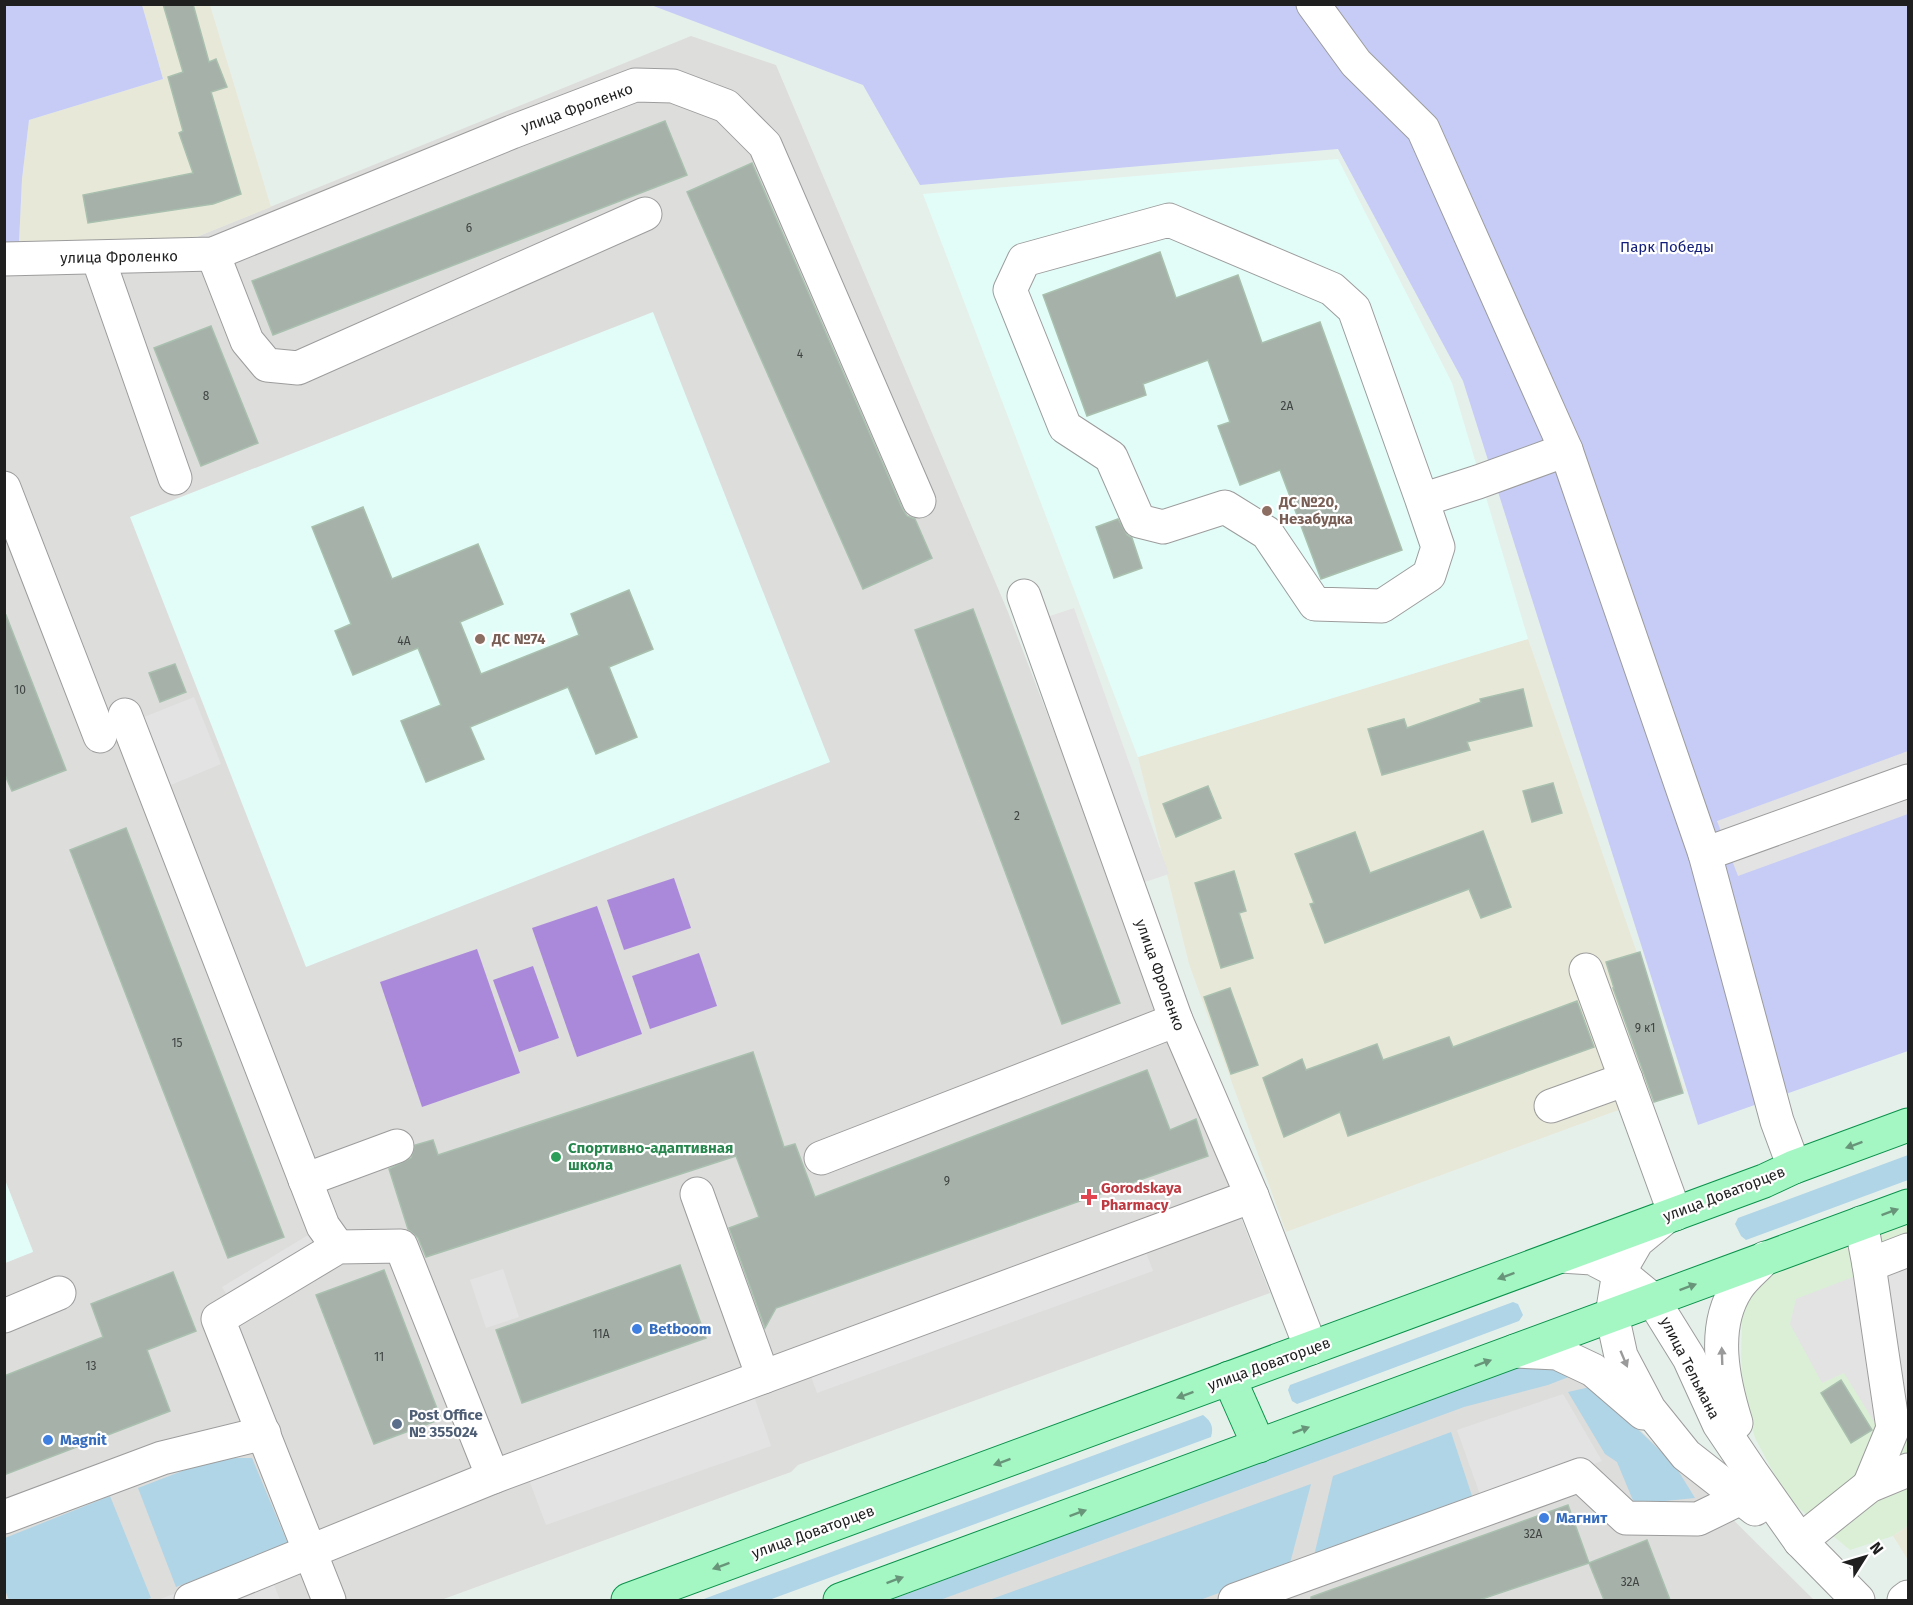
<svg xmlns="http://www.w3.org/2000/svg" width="1913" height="1605" font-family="'Fira Sans',sans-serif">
	<rect width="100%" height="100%" fill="#e6f0eb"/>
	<g fill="#dddddc">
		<path d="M691,36L776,65L1008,612L1270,1293L798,1465L791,1472L441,1600H5V1263L33,1251L5,1180V242L194,238Z"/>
		<path d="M1509,1368L1579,1373L1687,1474L1814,1600H891Z"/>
	</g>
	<path fill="#dbefd7" d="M1908,1219V1526L1893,1536L1850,1550L1796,1506L1785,1495L1755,1438L1744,1401L1741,1357L1742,1315L1751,1290L1764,1276Z"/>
	<g fill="#e8e8d9">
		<path d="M142,5H210L271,207L194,238L19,242L22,179L29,120L163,79Z"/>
		<path d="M1528,639L1685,1091L1613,1112L1286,1232L1189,964L1138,757Z"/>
		<path d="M1908,1526V1560L1893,1536Z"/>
	</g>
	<g fill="#e2fdf8">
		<path d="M1338,159L1452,383L1528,639L1138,757L923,194Z"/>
		<path d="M653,312L830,762L306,967L130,517Z"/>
		<path d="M5,1180L33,1252L5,1263H4Z"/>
	</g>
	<g fill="#b0d5e6">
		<path d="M1908,1155V1180L1746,1240L1741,1236L1735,1224L1738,1218Z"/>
		<path d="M1513,1302L1518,1304L1523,1315L1519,1321L1297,1404L1292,1401L1288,1390L1290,1385Z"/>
		<path d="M1528,1362L1579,1373L1548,1385L1464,1407L940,1600H891Z"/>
		<path d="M1590,1387L1626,1418L1674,1464L1695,1498L1665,1501L1637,1510L1617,1462L1605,1454L1568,1392Z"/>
		<path d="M1203,1415C1211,1421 1214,1427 1211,1437L769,1600H701Z"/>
		<path d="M1451,1432L1474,1502L1313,1560L1333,1476Z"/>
		<path d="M216,1458H252L288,1544L176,1587L138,1488Z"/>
		<path d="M1311,1484L1289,1567L1200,1600H989Z"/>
		<path d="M110,1496L151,1598L144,1600H9L5,1590V1538Z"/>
	</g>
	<g fill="#c6ccf6">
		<path d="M4,5H142L163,79L29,120L22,179L19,242H5Z"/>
		<path d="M651,5H1908V1051L1698,1125L1463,381L1338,149L920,185L863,85Z"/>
	</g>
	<g fill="#ab89da">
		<path d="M674,878L691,928L624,950L607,900Z"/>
		<path d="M597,906L642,1034L577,1057L532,928Z"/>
		<path d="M477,949L520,1073L422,1107L380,982Z"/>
		<path d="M699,953L717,1006L650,1029L632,976Z"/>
		<path d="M533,966L559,1038L519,1052L493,980Z"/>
	</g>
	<g fill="#e3e3e3">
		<path d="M1074,608L1169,874L1139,884L1044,618Z"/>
		<path d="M194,697L221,764L161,789L134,721Z"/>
		<path d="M1908,751V814L1738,876L1717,821Z"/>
		<path d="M323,1226L334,1243L232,1304L222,1287Z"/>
		<path d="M1144,1247L1153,1271L817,1393L809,1371Z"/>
		<path d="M1908,1256V1406L1878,1428L1844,1373L1822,1383L1790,1324L1796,1299Z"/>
		<path d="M503,1269L519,1317L486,1328L470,1280Z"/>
		<path d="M753,1393L771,1446L546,1525L528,1477Z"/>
		<path d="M1563,1394L1602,1461L1483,1503L1457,1430Z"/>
		<path d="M264,1560L280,1600H158Z"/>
	</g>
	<g fill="#a5b1a9" stroke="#aac0af" stroke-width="1.5">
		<path d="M163,4H193L209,62L216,59L227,87L211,92L241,194L213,204L88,223L83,195L193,173L179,133L183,131L168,77L183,72Z"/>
		<path d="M665,121L687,175L273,335L252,281Z"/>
		<path d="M752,163L902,508L907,516L915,519L932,558L863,589L687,192Z"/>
		<path d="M1160,252L1176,298L1238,275L1262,343L1320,322L1402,550L1321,579L1280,470L1240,485L1218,426L1230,422L1208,360L1143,384L1146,395L1087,416L1043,295Z"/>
		<path d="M211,326L258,443L201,466L154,348Z"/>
		<path d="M363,507L392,579L478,544L503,604L460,622L481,674L579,635L571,614L629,590L653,649L609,667L637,737L596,754L568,687L470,727L484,759L426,782L401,721L441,705L418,648L353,675L335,631L351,624L312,527Z"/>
		<path d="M1118,519L1127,535L1132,538L1142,568L1114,578L1096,527Z"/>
		<path d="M973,609L1120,1003L1062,1024L915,630Z"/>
		<path d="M6,615L66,770L12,791L4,773V616Z"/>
		<path d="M175,664L186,692L160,702L149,673Z"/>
		<path d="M1523,689L1532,726L1467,742L1470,750L1382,775L1368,729L1404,719L1407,728L1481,702L1480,699Z"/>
		<path d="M1553,783L1562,813L1532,822L1523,791Z"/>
		<path d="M1208,786L1221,818L1176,837L1163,804Z"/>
		<path d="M126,828L284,1237L228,1258L70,850Z"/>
		<path d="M1483,831L1511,907L1481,918L1469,889L1325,943L1310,904L1314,903L1295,854L1355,832L1370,873Z"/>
		<path d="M1234,871L1246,911L1239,913L1253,958L1221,968L1195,883Z"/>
		<path d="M1640,952L1683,1093L1654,1102L1613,988H1614L1606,962Z"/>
		<path d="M1230,988L1258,1065L1231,1074L1204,997Z"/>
		<path d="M1577,1001L1594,1047L1348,1136L1340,1112L1284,1137L1263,1078L1302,1059L1306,1070L1377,1044L1383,1060L1449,1037L1453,1047Z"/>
		<path d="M753,1052L784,1147L795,1144L815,1197L1147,1070L1170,1130L1196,1119L1208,1156L776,1308L765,1328L729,1228L759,1217L736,1156L426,1257L418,1238L408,1229L389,1169L411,1158L415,1145L433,1140L438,1155Z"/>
		<path d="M680,1265L706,1338L522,1403L496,1330Z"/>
		<path d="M384,1270L441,1419L374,1444L316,1295Z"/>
		<path d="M173,1272L196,1331L147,1350L170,1411L4,1475V1376L103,1337L91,1304Z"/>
		<path d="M1841,1380L1872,1430L1851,1443L1821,1393Z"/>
		<path d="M1568,1505L1589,1563L1479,1600H1311V1597Z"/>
		<path d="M1647,1540L1670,1600H1604L1589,1563Z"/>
	</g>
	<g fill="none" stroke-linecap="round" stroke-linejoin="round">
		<g stroke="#9c9c9c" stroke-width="35">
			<g id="minor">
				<path d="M1313,4L1356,63L1423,129L1566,450L1705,854L1777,1121L1794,1167"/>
				<path d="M213,254L247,341L267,365L298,368L645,214"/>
				<path d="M98,258L175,478"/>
				<path d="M4,259L213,254L512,132L635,85L673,86L726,106L765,145L919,501"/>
				<path d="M4,488L100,736"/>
				<path d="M1422,500L1354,309L1332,289L1169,220L1024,260L1010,290L1065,427L1111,457L1139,521L1163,527L1225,507L1267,533L1315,604L1382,606L1429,575L1438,547L1422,500L1478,482L1566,450"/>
				<path d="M1024,596L1176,1020L1252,1196L1311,1348"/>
				<path d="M125,715L323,1226L338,1247"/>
				<path d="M1705,854L1908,781"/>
				<path d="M1586,970L1675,1214"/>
				<path d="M1551,1106L1626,1079"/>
				<path d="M821,1158L1176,1020"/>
				<path d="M305,1180L397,1146"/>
				<path d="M697,1194L763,1377"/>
				<path d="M1666,1217L1637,1241L1619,1272L1612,1315L1621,1356L1649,1409L1686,1455L1755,1509"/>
				<path d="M1861,1223L1869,1265L1893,1428L1869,1486"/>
				<path d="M1561,1256L1592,1258L1619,1272L1653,1300L1689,1358L1719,1424L1752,1473L1800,1541L1858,1600"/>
				<path d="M1869,1265L1908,1250"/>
				<path d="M4,1316L59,1293"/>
				<path d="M1515,1351L1557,1353L1593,1370L1643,1413"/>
				<path d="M1736,1423C1723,1381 1711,1328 1737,1288C1744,1277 1756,1268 1765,1258"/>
				<path d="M4,1517L162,1458L264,1433"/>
				<path d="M1800,1541L1869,1486L1908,1470"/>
				<path d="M191,1600L493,1477L1252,1196"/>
				<path d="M329,1600L218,1319L338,1247L401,1246L493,1477"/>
				<path d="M1235,1600L1580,1475L1626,1518L1698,1519L1741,1498"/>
				<path d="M1904,1600L1908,1597"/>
			</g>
		</g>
		<g stroke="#09924a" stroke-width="35">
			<g id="major">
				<path d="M1229,1378L1259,1446"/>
				<path d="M628,1600L1764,1181L1794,1167L1908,1125"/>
				<path d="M840,1600L1908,1206"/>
			</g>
		</g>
		<use href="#minor" stroke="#fff" stroke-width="33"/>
		<use href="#major" stroke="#a4f6c3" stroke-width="33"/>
	</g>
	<defs><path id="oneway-solid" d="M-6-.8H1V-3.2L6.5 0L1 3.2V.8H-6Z" transform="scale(1.5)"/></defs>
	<g fill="#689579">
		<use href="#oneway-solid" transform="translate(1854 1145) rotate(160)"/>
		<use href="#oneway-solid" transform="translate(1890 1212) rotate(-20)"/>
		<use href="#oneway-solid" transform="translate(1506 1276) rotate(160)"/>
		<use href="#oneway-solid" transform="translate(1688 1287) rotate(-20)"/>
		<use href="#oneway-solid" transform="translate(1483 1363) rotate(-20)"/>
		<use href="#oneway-solid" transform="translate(1185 1395) rotate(160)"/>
		<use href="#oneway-solid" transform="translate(1301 1430) rotate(-20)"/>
		<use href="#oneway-solid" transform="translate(1002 1462) rotate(160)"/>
		<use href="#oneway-solid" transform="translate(1078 1513) rotate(-20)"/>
		<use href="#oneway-solid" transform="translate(721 1566) rotate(160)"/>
		<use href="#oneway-solid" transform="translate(895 1580) rotate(-20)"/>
	</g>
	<g fill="#9a9a9a">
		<use href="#oneway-solid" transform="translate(1722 1356) rotate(-92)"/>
		<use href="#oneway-solid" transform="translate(1624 1359) rotate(67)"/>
	</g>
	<g fill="#8d6e63" stroke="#fff" stroke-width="2">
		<circle cx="1267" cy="511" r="6"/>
		<circle cx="480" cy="639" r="6"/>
	</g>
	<circle fill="#2e9e5b" stroke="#fff" stroke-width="2" cx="556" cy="1157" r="6"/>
	<path fill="#e0444e" stroke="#fff" stroke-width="2" d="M1086 1188h6v6h6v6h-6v6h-6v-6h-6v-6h6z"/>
	<g fill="#3f7fe0" stroke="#fff" stroke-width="2">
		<circle cx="637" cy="1329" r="6"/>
		<circle cx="48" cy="1440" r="6"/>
		<circle cx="1544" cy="1518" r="6"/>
	</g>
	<circle fill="#5c6f8a" stroke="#fff" stroke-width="2" cx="397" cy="1424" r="6"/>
	<g text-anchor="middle" stroke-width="4.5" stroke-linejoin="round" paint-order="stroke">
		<g font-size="12" fill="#404442">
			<text x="469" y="232">6</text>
			<text x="800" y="358">4</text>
			<text x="206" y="400">8</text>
			<text x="1287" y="410">2А</text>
			<text x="404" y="645">4А</text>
			<text x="20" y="694">10</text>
			<text x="1017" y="820">2</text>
			<text x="1645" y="1032">9 к1</text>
			<text x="177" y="1047">15</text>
			<text x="947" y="1185">9</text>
			<text x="601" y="1338">11А</text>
			<text x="379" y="1361">11</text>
			<text x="91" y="1370">13</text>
			<text x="1533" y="1538">32А</text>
			<text x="1630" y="1586">32А</text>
		</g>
		<g font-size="15" fill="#1f1f1f" stroke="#fff">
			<text transform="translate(577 108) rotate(-20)" y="5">улица Фроленко</text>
			<text transform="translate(119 257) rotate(-1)" y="5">улица Фроленко</text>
			<text transform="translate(1160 975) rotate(70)" y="5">улица Фроленко</text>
			<text transform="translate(1724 1194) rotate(-21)" y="5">улица Доваторцев</text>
			<text transform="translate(1269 1364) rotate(-20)" y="5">улица Доваторцев</text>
			<text transform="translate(1690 1368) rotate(63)" y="5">улица Тельмана</text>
			<text transform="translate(813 1532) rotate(-20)" y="5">улица Доваторцев</text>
		</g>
		<g font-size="15" fill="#121e79" stroke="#fff">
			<text x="1667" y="252">Парк Победы</text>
		</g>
		<g font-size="15" font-weight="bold" fill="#785e54" stroke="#fff" text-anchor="start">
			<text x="1279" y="507">ДС №20,<tspan x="1279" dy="17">Незабудка</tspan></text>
			<text x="492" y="644">ДС №74</text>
		</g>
		<g font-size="15" font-weight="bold" fill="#27864d" stroke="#fff" text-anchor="start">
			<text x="568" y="1153">Спортивно-адаптивная<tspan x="568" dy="17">школа</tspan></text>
		</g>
		<g font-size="15" font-weight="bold" fill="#be3a42" stroke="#fff" text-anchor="start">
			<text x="1101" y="1193">Gorodskaya<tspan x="1101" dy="17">Pharmacy</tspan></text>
		</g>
		<g font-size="15" font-weight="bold" fill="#366cbe" stroke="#fff" text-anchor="start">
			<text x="649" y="1334">Betboom</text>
			<text x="60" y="1445">Magnit</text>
			<text x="1556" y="1523">Магнит</text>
		</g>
		<g font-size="15" font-weight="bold" fill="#4e5e75" stroke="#fff" text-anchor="start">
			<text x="409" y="1420">Post Office<tspan x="409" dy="17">№ 355024</tspan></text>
		</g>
	</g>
	<rect width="1913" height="1605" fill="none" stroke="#1f1f1f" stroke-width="12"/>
	<g transform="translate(1865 1557) rotate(53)" stroke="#ffffff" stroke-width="4.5" paint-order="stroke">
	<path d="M0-4.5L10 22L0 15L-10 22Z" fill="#1f1f1f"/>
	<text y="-9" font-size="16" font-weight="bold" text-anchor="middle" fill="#1f1f1f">N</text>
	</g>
</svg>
